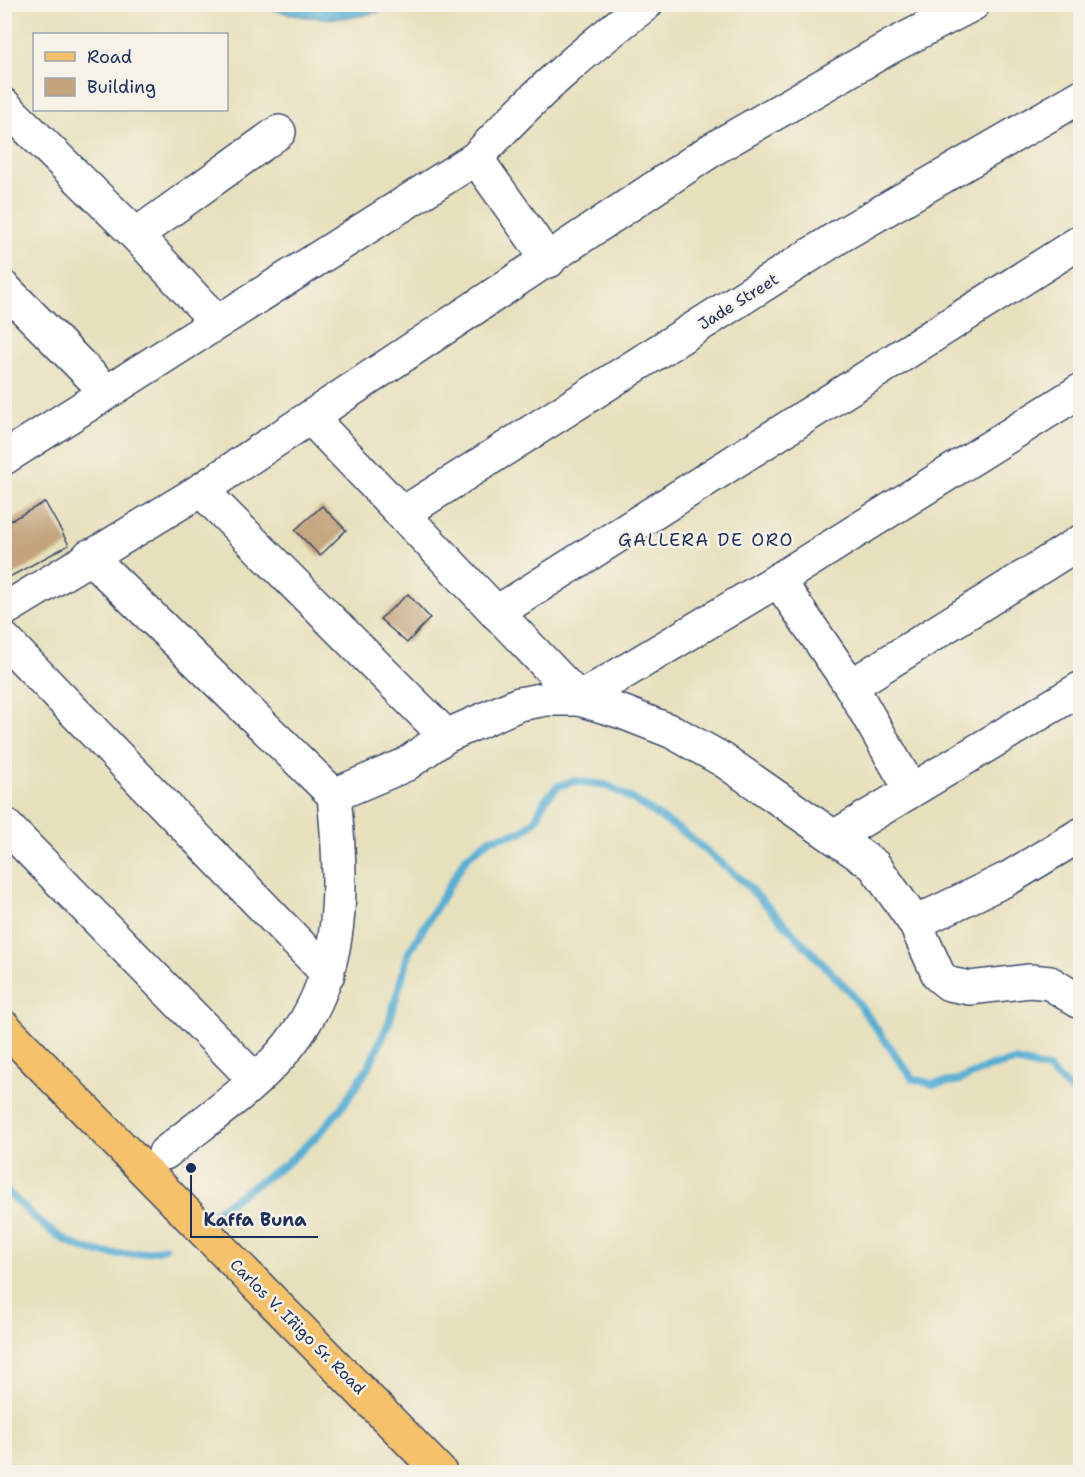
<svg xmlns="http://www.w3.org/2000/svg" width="1085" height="1477" font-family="'Shantell Sans',sans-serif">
	<rect width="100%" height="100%" fill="#f7f3e8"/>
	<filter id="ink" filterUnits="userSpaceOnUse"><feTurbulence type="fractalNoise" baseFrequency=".0167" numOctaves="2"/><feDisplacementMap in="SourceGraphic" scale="12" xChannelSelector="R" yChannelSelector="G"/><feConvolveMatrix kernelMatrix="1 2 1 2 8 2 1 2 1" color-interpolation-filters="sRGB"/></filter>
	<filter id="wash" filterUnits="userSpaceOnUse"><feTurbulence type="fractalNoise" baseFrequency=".008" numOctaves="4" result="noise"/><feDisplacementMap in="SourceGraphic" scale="24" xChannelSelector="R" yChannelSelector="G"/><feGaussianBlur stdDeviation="1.35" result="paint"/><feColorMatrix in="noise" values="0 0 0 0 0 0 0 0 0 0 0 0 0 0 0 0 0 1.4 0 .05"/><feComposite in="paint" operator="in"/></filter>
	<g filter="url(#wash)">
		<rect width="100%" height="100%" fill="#e7e0bc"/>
		<path fill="#57aed4" stroke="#396e99" stroke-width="1.5" d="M261,5H399C354,23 306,23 261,5Z"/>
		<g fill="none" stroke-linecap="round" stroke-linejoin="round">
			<g stroke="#57aed4" stroke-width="8">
				<path d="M4,1189C21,1204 38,1223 57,1235C88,1257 130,1258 165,1248"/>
				<path d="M216,1211L286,1164L319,1134L345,1103L370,1064L389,1023L409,952L466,858L490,839L522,832L535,821L545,800L558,786L574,781L606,785L634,800L686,834L743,881L850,992L912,1078L932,1084L957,1081L989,1067L1015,1061L1048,1069L1080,1099"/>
			</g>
		</g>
		<g id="blocks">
			<g fill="#c3a47d">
				<path d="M45,502L69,545L4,580V524Z"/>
				<path d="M322,506L346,530L320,556L295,530Z"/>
				<path d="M408,594L430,618L407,643L380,619Z"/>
			</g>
		</g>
	</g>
	<g filter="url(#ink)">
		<use href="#blocks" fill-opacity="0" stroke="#3a4a6c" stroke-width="1.5"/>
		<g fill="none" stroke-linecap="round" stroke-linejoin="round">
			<g stroke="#3a4a6c" stroke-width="36">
				<g id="minor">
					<path d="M4,105L136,235L216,321"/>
					<path d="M476,158L549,261"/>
					<path d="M136,235L279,132"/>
					<path d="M4,288L107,392"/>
					<path d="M311,418L579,699"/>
					<path d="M4,458L476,158C531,98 581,53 646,4"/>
					<path d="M201,490L446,736"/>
					<path d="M402,514L840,236L1080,97"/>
					<path d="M89,556L334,795C342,883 348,971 289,1045C255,1088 207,1119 165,1153"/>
					<path d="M778,580L851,686L911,790"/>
					<path d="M4,610L201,490L713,149L890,47L973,4"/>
					<path d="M496,613L1080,242"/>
					<path d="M4,639L328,974"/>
					<path d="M851,686L1080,542"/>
					<path d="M579,699L778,580L1080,391"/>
					<path d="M334,795L405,765L446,736L519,704L546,699H579L622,712L673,732L723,760L874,865L915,923L939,976L949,984L970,988L1030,981L1050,983L1080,1002"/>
					<path d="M4,824L255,1080"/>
					<path d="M836,836L1080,689"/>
					<path d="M915,923L1009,878L1080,835"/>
				</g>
			</g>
			<g stroke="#3a4a6c" stroke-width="36">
				<path id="major" d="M4,1027L440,1472"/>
			</g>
			<use href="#minor" stroke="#fff" stroke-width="33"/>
			<use href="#major" stroke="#f5c16b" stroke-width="33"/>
		</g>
	</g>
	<g text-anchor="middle" stroke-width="5" stroke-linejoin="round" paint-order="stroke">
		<g font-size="16" fill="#1b2f5e" stroke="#f7f3e8">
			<text transform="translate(738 301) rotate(-32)" y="6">Jade Street</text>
			<text transform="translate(298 1326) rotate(45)" y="6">Carlos V. Iñigo Sr. Road</text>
		</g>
		<g font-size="18" letter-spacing="1.5" fill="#1b2f5e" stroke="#f7f3e8">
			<text x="706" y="546">GALLERA DE ORO</text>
		</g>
	</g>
	<path fill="none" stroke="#1b2f5e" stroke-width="2" d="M191 1168L191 1237H318"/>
	<circle fill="#1b2f5e" stroke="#f7f3e8" stroke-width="2" cx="191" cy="1168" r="6"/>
	<g font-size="18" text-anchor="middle" font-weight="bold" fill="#1b2f5e" stroke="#f7f3e8" stroke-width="5" stroke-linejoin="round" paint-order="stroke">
		<text x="255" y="1226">Kaffa Buna</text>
	</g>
	<rect width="1085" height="1477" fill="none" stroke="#f7f3e8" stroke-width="24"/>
	<rect x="33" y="33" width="195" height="78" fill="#f7f3e8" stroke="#9fa5b1" stroke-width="1.5"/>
	<rect x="45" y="52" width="30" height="9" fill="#f5c16b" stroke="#9fa5b1" stroke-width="1.5"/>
	<text x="87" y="63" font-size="18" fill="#1b2f5e">Road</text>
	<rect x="45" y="78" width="30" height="18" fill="#c3a47d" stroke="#9fa5b1" stroke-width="1.5"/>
	<text x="87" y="93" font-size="18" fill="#1b2f5e">Building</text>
</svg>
